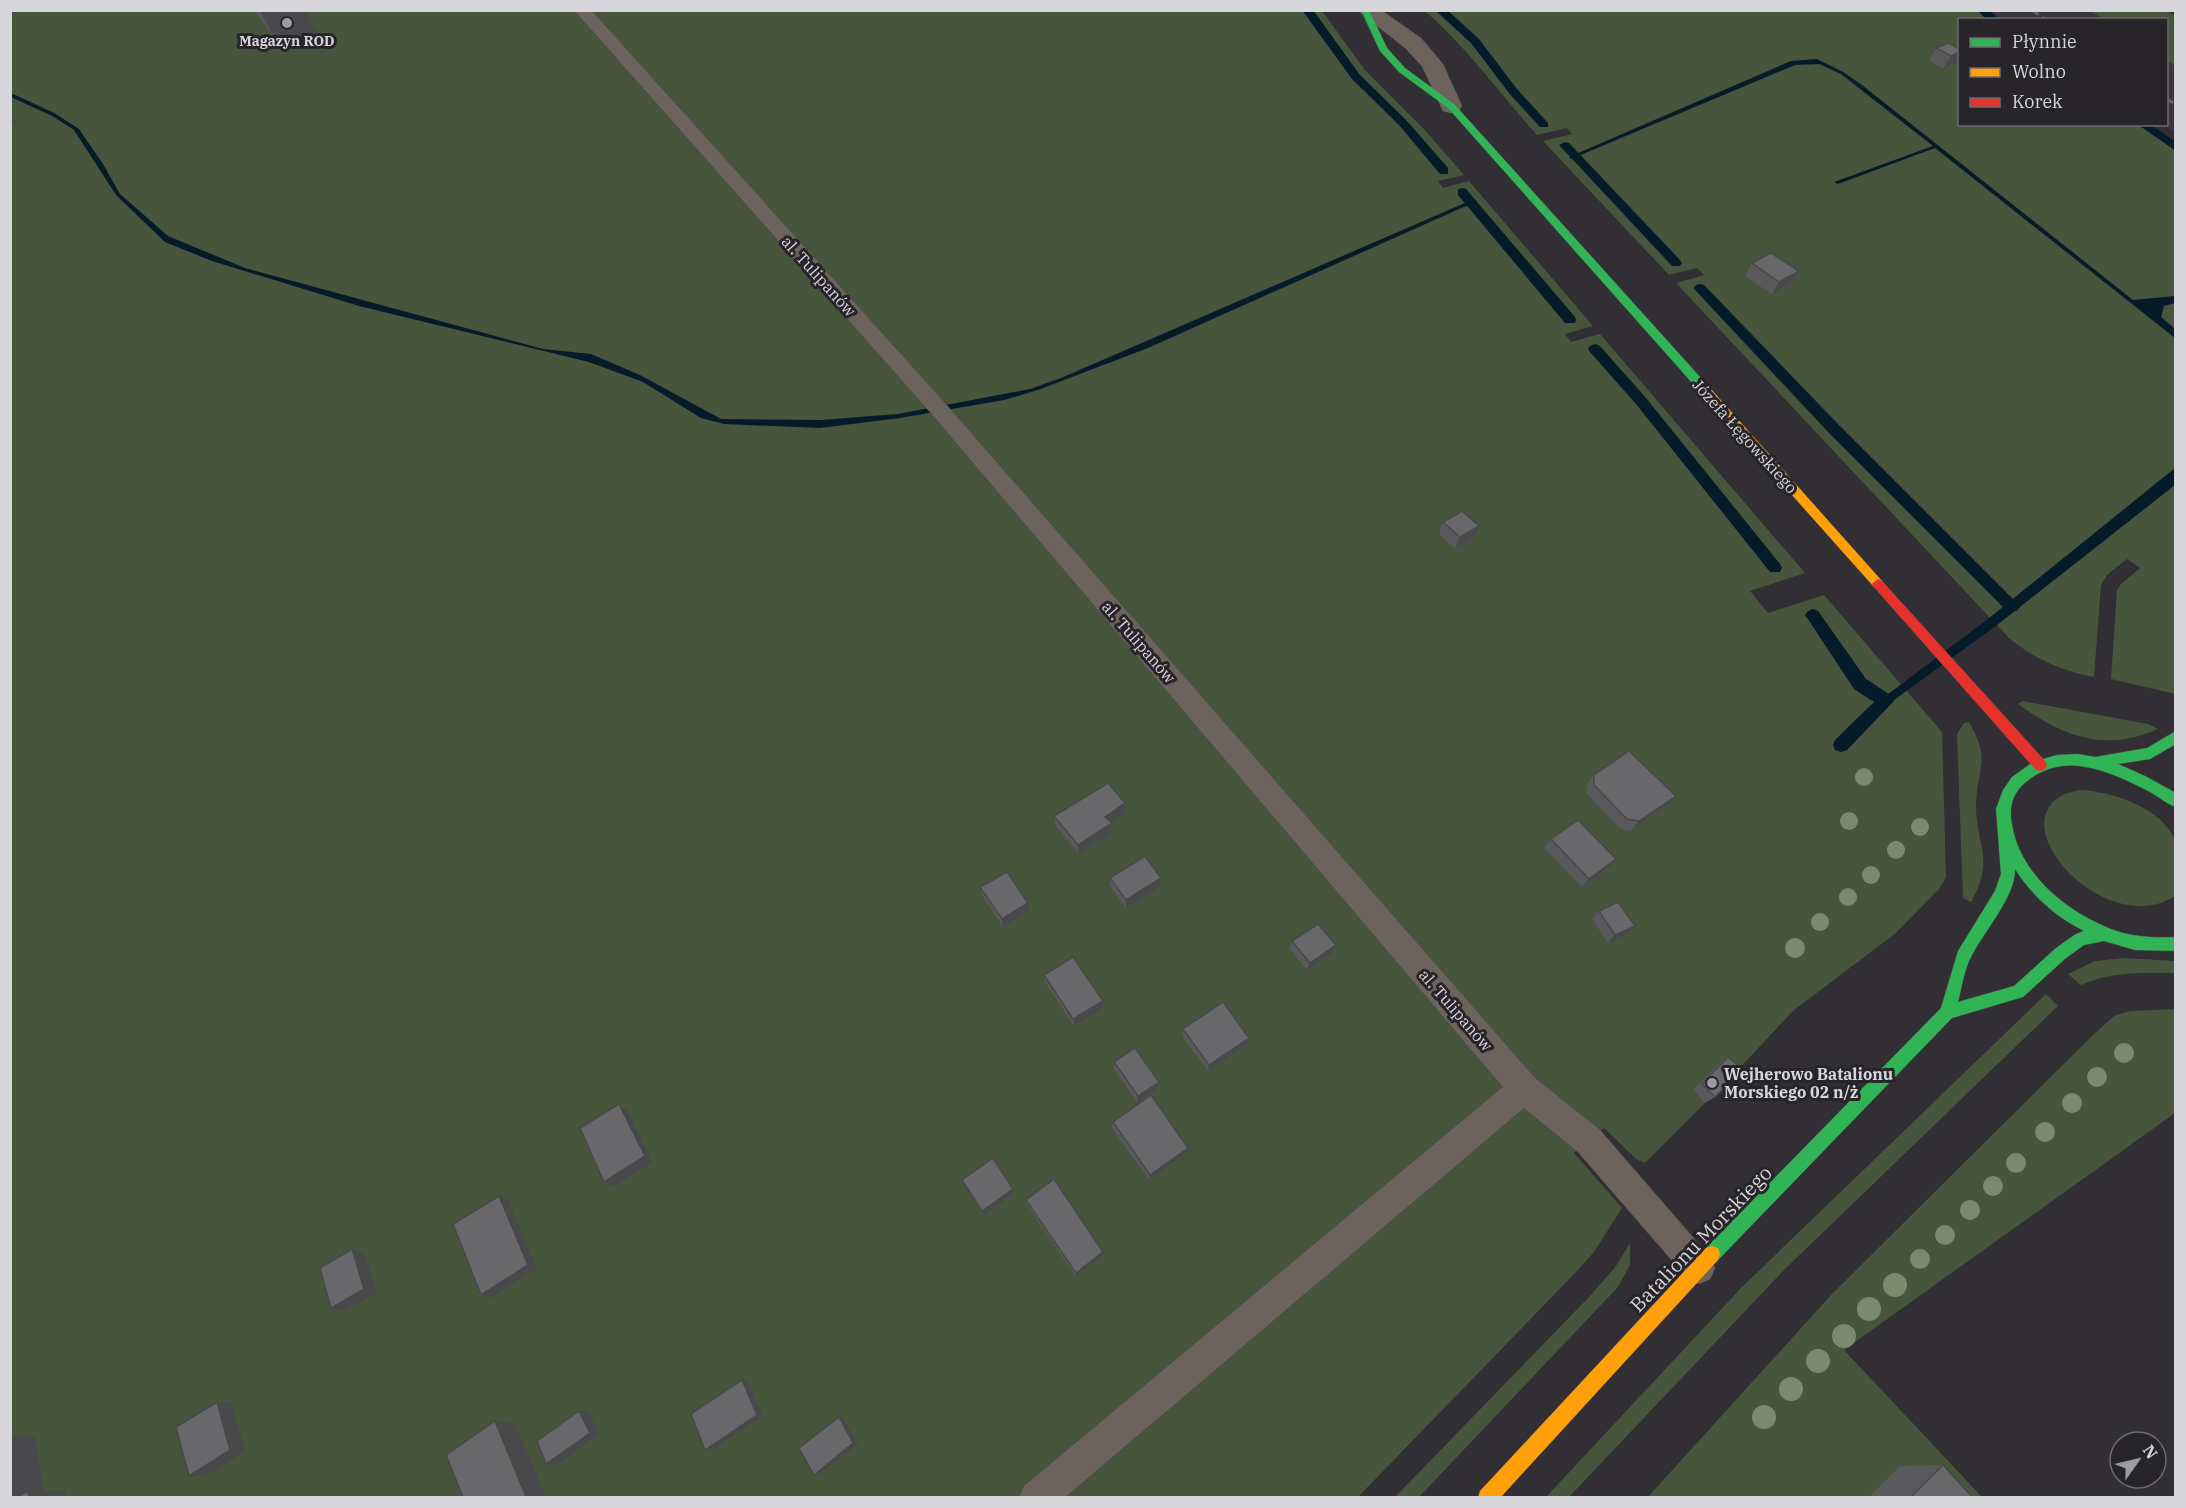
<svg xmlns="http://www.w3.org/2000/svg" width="2186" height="1508" font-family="'IBM Plex Serif',serif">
	<rect width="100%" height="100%" fill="#312f33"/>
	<g fill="#3b3541">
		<path d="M1990,11H2090L2104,19H2003Z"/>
		<path d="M2167,60L2175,66V133L2163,125L2166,124Z"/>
	</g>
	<g fill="#46553c">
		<path d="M10,11H1322L1365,70L1423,128L1464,175L1438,181L1443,188L1469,181L1593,326L1565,334L1571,342L1600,334L1805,573L1750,591L1768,613L1824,595L1942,732L1946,877L1940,888L1896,933L1794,1010L1732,1076L1718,1064L1692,1090L1705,1103L1645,1163L1636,1159L1604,1128L1574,1153L1622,1208L1594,1252L1577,1271L1358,1497H11Z"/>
		<path d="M1425,11H1978L1991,19L1960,20V124L2141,125L2175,149V694L2111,679L2117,590L2121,584L2140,568L2127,559L2107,575L2101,585L2094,677C2060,670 2036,660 2009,638L1676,283L1704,275L1697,268L1669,275L1543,141L1572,134L1567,128L1537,135C1499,93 1467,47 1425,11Z"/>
		<path d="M2090,11H2167L2175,16V66L2167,60L2166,20L2104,19Z"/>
		<path d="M2022,701L2148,724L2158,729C2105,753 2062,736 2018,704Z"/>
		<path d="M1969,722C1991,761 1978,764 1976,803C1975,844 1996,858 1971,902L1963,898L1957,734L1964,723Z"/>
		<path d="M2079,790C2110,791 2162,807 2175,840C2179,849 2176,885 2175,896C2108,940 2003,829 2061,796C2066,793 2073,792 2079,790Z"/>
		<path d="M2124,958L2175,961V973C2142,973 2112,971 2081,985L2068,974L2095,961Z"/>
		<path d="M2046,994L2058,1006L1784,1270L1569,1497H1546L1741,1288Z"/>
		<path d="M2175,1009V1113L1844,1350L1982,1497L1647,1498L1832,1294L2092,1036L2114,1016L2130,1011Z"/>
		<path d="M1630,1243V1265L1618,1287L1419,1497H1395L1591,1295L1616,1266Z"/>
	</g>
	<g fill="#051b29">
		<path d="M1817,59L1843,72L1862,85L2133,300L2175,296V303L2164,306L2161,317L2175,329V338L1935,148L1838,184L1834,182L1933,146L1841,74L1819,64L1795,65L1571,159L1569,157L1791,61Z"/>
		<path d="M11,93L54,113L79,129L103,164L120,194L168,236L245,268L543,349L591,354L640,375L721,419L821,420L898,414L1030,389L1061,378L1474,199L1477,201L1148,348L1038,390L1004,400L900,418L820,428L724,424L701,418L643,382L589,362L359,306L212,261L165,242L116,195L74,130L54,117L11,97Z"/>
		<path d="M2175,468V485L1997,625L1890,703L1845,747L1836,742L1883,698L1988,619Z"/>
	</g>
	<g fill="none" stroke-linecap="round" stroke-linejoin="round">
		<g fill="#051b29" fill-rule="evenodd">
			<path d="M1302,10H1313L1360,75L1407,121L1448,168V174H1440L1399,125L1352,79Z"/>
			<path d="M1435,10H1447L1479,39L1517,89L1548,123V127H1540L1509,93L1471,43Z"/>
			<path d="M1977,10H1989L1999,20H1987Z"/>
			<path d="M2137,124H2150L2176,142V151Z"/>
			<path d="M1565,142L1569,143L1680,260L1682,263L1680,266H1672L1561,147L1559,145Z"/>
			<path d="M1462,188L1466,189L1575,317L1576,320L1575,323H1565L1458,195V189Z"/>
			<path d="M1700,284L1704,285L1839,425L2017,603L2020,607L2017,611H2007L1829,433L1696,291L1694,288L1696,285Z"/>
			<path d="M1595,344L1600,346L1646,398L1780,564L1782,568L1780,572H1770L1636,404L1590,352L1588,349L1590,346Z"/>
			<path d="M1813,609L1818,611L1866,679L1892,696L1894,701L1847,750L1841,752L1835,750L1833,745L1835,740L1874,702L1854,689L1808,619L1805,615L1808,611Z"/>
		</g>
		<g stroke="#4c4b4d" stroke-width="1">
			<path id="lane" d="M574,10H591L944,402L1535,1078L1600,1130L1710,1257L1715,1268L1710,1279L1699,1284L1688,1279L1578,1152L1524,1108L1064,1498H1019L1024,1486L1503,1087L930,412Z"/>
		</g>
		<g stroke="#4c4b4d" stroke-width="1">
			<path id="street" d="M1357,10H1381L1421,38L1443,64L1462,106L1459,111L1451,113L1443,111L1422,66L1405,48Z"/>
		</g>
		<g stroke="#4c4b4d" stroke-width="1">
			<g id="fast">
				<path d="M1361,10H1369L1387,48L1405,68L1454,104L1710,388V394H1702L1448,108L1399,72L1380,51Z"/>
				<path d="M2176,731V744L2150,759L2118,764L2145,776L2176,793V807C2167,804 2160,798 2152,793C2129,781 2105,769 2079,766C2061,764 2046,768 2031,778C2014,790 2008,804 2012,825C2020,872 2062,908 2104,926C2127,937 2151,938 2176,937V951L2135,950L2104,941L2084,945L2066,958L2023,997L1952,1018L1718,1260L1712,1262L1706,1260L1704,1254L1706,1248L1941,1008L1958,951L1995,891L2001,874L1996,809L2003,790L2012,777L2033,762L2057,755L2078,754L2095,757L2147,748ZM2015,869C2032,896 2056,917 2084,931L2076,934L2056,948L2014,986L1958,1002C1962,987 1964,970 1971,957C1983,933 2016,896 2015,869Z"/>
			</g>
		</g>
		<g stroke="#4c4b4d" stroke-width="1">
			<g id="slow">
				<path d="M1706,387L1710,388L1882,581L1884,584L1882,587H1874L1702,394L1700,391Z"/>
				<path d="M1712,1246L1718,1248L1720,1254L1718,1260L1500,1498H1478L1480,1491L1706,1248Z"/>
			</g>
		</g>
		<g stroke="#4c4b4d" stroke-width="1">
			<path id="jam" d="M1878,579L1882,581L2045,761L2047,765L2045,769L2040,771L2035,769L1874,587L1872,584Z"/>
		</g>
		<use href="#lane" fill="#6c635d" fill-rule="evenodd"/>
		<use href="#street" fill="#6c635d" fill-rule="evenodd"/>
		<use href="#fast" fill="#30b455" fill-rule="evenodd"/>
		<use href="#slow" fill="#ff9f0a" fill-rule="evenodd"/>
		<use href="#jam" fill="#e5322d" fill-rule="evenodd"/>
		<g stroke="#6a6563" stroke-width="3" stroke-dasharray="8 4.5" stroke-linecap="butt">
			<path d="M2032,10L2046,20"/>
			<path d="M2166,99L2176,104"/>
		</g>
	</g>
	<g fill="#798b6e">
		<circle cx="1864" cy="777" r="9"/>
		<circle cx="1849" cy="821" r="9"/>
		<circle cx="1920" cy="827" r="9"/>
		<circle cx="1896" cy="850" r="9"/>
		<circle cx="1871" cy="875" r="9"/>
		<circle cx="1848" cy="897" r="9"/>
		<circle cx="1820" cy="922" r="9"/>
		<circle cx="1795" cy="948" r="10"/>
		<circle cx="2124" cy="1053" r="10"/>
		<circle cx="2097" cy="1077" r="10"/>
		<circle cx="2072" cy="1103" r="10"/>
		<circle cx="2045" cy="1132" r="10"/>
		<circle cx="2016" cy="1163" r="10"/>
		<circle cx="1993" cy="1186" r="10"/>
		<circle cx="1970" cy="1210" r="10"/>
		<circle cx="1945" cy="1235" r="10"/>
		<circle cx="1920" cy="1259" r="10"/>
		<circle cx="1895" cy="1285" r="12"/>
		<circle cx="1869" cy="1309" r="12"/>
		<circle cx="1844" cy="1336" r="12"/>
		<circle cx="1818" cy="1361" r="12"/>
		<circle cx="1791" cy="1389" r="12"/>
		<circle cx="1764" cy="1417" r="12"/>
	</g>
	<g fill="#59595b">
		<path d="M255,10H306L319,35L280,47Z"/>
		<path d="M1949,43L1955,63L1943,69L1929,60L1936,48Z"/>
		<path d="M1752,263L1799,271L1792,283L1772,294L1745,276Z"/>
		<path d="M1443,522L1474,538L1455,549L1439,534Z"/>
		<path d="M1594,775L1668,805L1631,831L1620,828L1587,794V784Z"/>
		<path d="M1125,813L1110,822L1111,833L1079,854L1055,825L1054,816Z"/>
		<path d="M1551,839L1609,867L1582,887L1544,848Z"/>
		<path d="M1110,878L1161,886L1126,908L1110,886Z"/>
		<path d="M980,887L1029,912L1003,927L982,895Z"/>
		<path d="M1599,911L1628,934L1608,943L1592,919Z"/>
		<path d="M1292,941L1336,945L1332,953L1307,970L1290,949Z"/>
		<path d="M1044,975L1103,1008L1074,1026L1045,982Z"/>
		<path d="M1183,1029L1249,1038L1247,1045L1208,1071L1182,1036Z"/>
		<path d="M1728,1057L1715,1097L1705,1103L1692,1090L1719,1063Z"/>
		<path d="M1114,1062L1159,1082L1158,1088L1137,1102L1114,1069Z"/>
		<path d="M1113,1122L1188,1148L1187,1153L1149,1180L1112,1128Z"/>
		<path d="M962,1180L1014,1193L984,1216Z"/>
		<path d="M1026,1200L1103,1252L1102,1256L1076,1277L1027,1205Z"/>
		<path d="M1943,1465L1972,1497H1869L1900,1466Z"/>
	</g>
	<g fill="#49484a">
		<path d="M264,10H306L319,35L280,47L260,12Z"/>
		<path d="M1959,52V57L1955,63L1943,69L1951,56Z"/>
		<path d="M10,114L16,122L10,124Z"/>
		<path d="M1799,271L1792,283L1772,294L1779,282Z"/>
		<path d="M1479,526L1474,538L1455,549L1460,537Z"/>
		<path d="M1676,796L1668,805L1631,831L1639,821Z"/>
		<path d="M1125,803V813L1105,826V817Z"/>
		<path d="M1112,823L1111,833L1079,854L1078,845Z"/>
		<path d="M1616,859L1609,867L1582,887L1589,879Z"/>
		<path d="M1161,878V886L1126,908V900Z"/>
		<path d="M1028,903L1029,912L1003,927L1002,919Z"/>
		<path d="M1635,926L1628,934L1608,943L1615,935Z"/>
		<path d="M1336,945L1332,953L1307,970L1310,963Z"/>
		<path d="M1103,1001V1008L1074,1026L1073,1019Z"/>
		<path d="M1249,1038L1247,1045L1208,1071L1209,1065Z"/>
		<path d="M1159,1082L1158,1088L1137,1102L1138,1096Z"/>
		<path d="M619,1104L627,1110L653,1162L612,1187L604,1182Z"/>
		<path d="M1188,1148L1187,1153L1149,1180L1150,1175Z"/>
		<path d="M1013,1189L1014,1193L984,1216L982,1211Z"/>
		<path d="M499,1196L508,1201L537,1268L491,1298L481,1295Z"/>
		<path d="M352,1249L364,1253L377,1293L344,1311L331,1308Z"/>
		<path d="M1103,1252L1102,1256L1076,1277V1273Z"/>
		<path d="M742,1380L748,1382L763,1416L712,1450H705Z"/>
		<path d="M217,1402L232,1403L245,1451L205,1476H189Z"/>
		<path d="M579,1411L589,1412L599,1434L556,1465L546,1464Z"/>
		<path d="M839,1417L843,1418L858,1444L819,1475H814Z"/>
		<path d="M495,1421L515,1424L546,1497H526Z"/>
		<path d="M10,1435L34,1436L44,1491H65L66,1497H10Z"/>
	</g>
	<g fill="#68676a" stroke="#49484a" stroke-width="1.5">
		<path d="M1949,43L1959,49V52L1951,56L1936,48Z"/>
		<path d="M1771,253L1799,271L1779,282L1752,263Z"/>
		<path d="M1462,511L1479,526L1460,537L1443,522Z"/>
		<path d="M1629,751L1676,796L1639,821L1627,819L1594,785V775Z"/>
		<path d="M1108,783L1125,803L1105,817L1112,823L1078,845L1054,816Z"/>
		<path d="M1578,820L1616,859L1589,879L1551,839Z"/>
		<path d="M1145,856L1161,878L1126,900L1110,878Z"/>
		<path d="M1007,872L1028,903L1002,919L980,887Z"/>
		<path d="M1618,902L1635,926L1615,935L1599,911Z"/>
		<path d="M1318,924L1336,945L1310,963L1292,941Z"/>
		<path d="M1073,957L1103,1001L1073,1019L1044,975Z"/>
		<path d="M1223,1002L1249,1038L1209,1065L1183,1029Z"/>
		<path d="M1135,1048L1159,1082L1138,1096L1114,1062Z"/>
		<path d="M1728,1057L1742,1069L1715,1097L1702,1084Z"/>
		<path d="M1151,1095L1188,1148L1150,1175L1113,1122Z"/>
		<path d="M619,1104L645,1156L604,1182L580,1128Z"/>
		<path d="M993,1158L1013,1189L982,1211L962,1180Z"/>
		<path d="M1054,1179L1103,1252L1076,1273L1026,1200Z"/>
		<path d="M499,1196L528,1265L481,1295L453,1224Z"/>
		<path d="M352,1249L364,1289L331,1308L320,1268Z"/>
		<path d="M742,1380L757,1415L705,1450L691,1414Z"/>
		<path d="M217,1402L230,1450L189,1476L176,1427Z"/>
		<path d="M579,1411L590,1433L546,1464L537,1441Z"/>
		<path d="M839,1417L853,1443L814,1475L799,1448Z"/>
		<path d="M495,1421L526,1497H463L446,1455Z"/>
		<path d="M1943,1465L1972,1497H1911Z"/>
		<path d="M28,1491L29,1497H17Z"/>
	</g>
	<g fill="#9d9ca0" stroke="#27242a" stroke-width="2">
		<circle cx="287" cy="23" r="6"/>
		<circle cx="1712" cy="1083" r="6"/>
	</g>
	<g text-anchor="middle" stroke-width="6" stroke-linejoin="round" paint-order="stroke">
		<g font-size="14" font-weight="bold" fill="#d7d6da" stroke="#27242a">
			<text x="287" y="46">Magazyn ROD</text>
		</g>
		<g font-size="16" fill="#d7d6da" stroke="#27242a">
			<text transform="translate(819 276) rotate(48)" y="6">al. Tulipanów</text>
			<text transform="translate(1745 436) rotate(48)" y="6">Józefa Łęgowskiego</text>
			<text transform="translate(1139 642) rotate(49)" y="6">al. Tulipanów</text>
			<text transform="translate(1456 1010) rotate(49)" y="6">al. Tulipanów</text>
		</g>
		<g font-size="16" font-weight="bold" fill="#d7d6da" stroke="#27242a" text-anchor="start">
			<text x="1724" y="1080">Wejherowo Batalionu<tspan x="1724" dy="18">Morskiego 02 n/ż</tspan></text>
		</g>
		<g font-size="20" fill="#d7d6da" stroke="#27242a">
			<text transform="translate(1701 1239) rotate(-46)" y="7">Batalionu Morskiego</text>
		</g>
	</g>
	<rect width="2186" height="1508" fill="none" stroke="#d7d6da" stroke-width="24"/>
	<rect x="1958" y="18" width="210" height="108" fill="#27242a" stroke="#6d6b70" stroke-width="1.5"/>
	<rect x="1970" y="38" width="30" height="9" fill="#30b455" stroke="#6d6b70" stroke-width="1.5"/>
	<text x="2012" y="48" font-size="18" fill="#d7d6da">Płynnie</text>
	<rect x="1970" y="68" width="30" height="9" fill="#ff9f0a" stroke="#6d6b70" stroke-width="1.5"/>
	<text x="2012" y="78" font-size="18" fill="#d7d6da">Wolno</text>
	<rect x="1970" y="98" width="30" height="9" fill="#e5322d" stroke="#6d6b70" stroke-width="1.5"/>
	<text x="2012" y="108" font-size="18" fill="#d7d6da">Korek</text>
	<g transform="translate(2138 1460) rotate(56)"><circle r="28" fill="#27242a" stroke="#6d6b70" stroke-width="1.5"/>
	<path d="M0-4.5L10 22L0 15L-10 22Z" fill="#9d9ca0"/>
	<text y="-9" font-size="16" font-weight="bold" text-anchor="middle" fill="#d7d6da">N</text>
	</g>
</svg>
